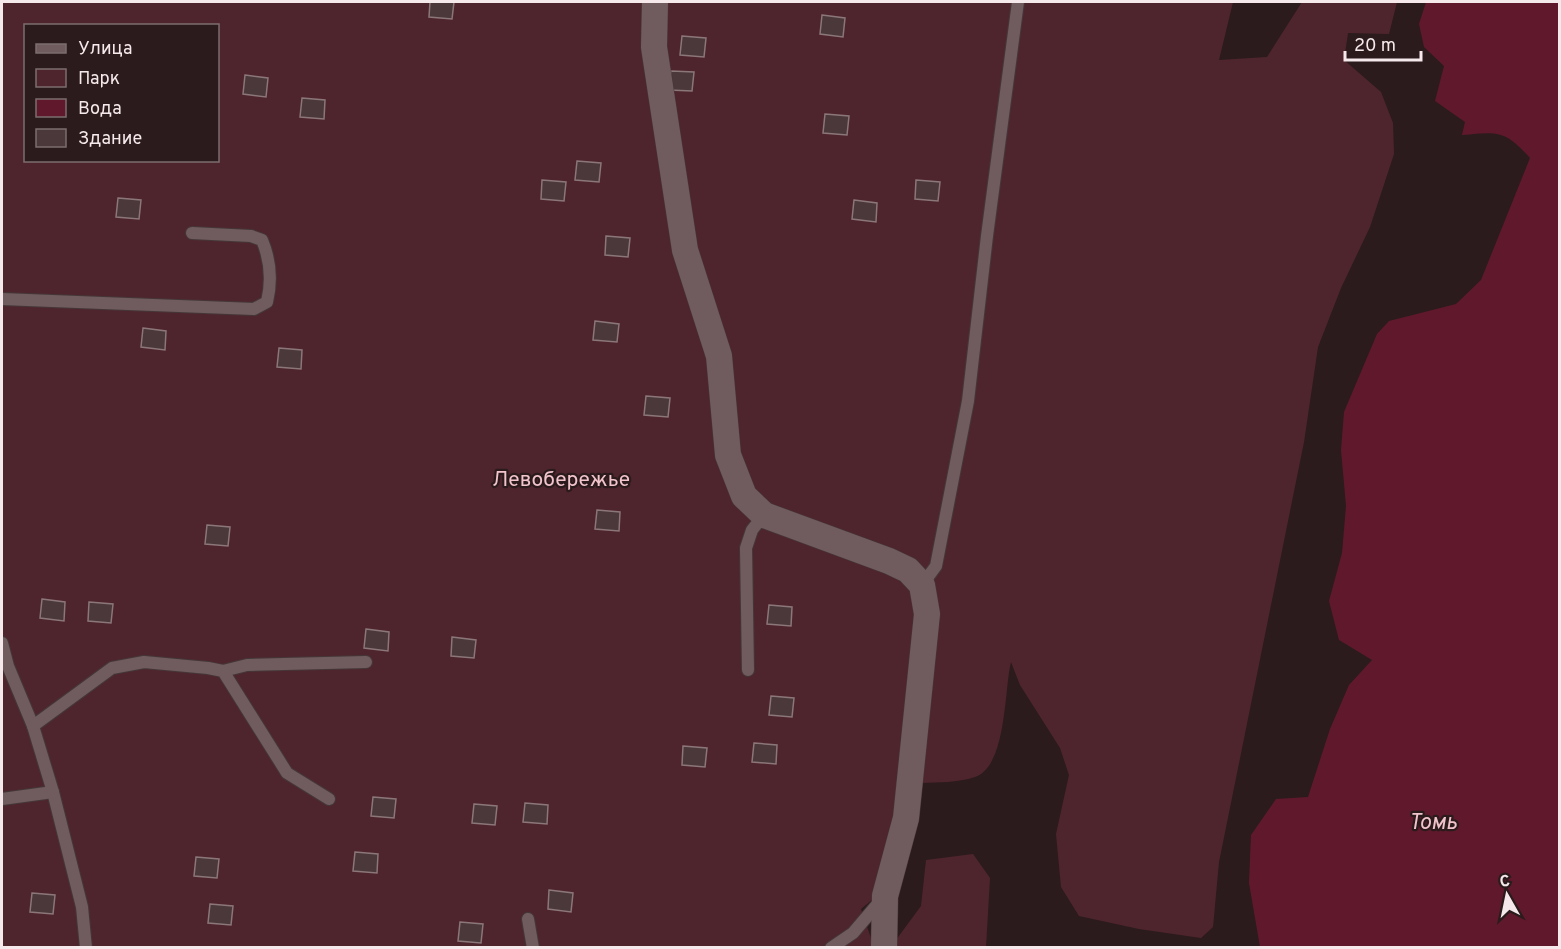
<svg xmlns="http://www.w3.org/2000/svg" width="1561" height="949" font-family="Overpass,sans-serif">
	<rect width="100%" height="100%" fill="#2b1b1d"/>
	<g fill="#4f252d" fill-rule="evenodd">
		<path d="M2,2H1233L1219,60L1267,57L1302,2H1397L1389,34L1348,33L1344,60L1381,92L1393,123L1394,154L1370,227L1341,288L1318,347L1304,442L1219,862L1213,927L1201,938L1139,929L1079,916L1061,887L1056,834L1069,775L1060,748L1020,685L1011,662C1004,690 1007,766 975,777C957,783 938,782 920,783L879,894L861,909L874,947L2,948ZM26,26H218V160H26Z"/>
		<path d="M973,854L990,878L986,947H897L896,940L921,906L926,860Z"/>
	</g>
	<path fill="#60192c" d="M1426,2H1559V947H1260L1249,883L1251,835L1276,799L1308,797L1330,729L1349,685L1372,660L1339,640L1329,601L1342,553L1346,506L1341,450L1344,412L1377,334L1389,321L1456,304L1481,280L1530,158C1504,129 1498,132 1462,135L1465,122L1435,101L1444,66L1424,47L1419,24Z"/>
	<g fill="#4a383a" stroke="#8b7679" stroke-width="1.5">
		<path d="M430,2H454L452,19L429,17Z"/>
		<path d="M822,15L845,18L843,37L820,34Z"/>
		<path d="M682,36L706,38L704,57L680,55Z"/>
		<path d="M671,71L694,72L692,91L669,90Z"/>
		<path d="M245,75L268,78L266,97L243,94Z"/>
		<path d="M302,98L325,100L324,119L300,117Z"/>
		<path d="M825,114L849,116L847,135L823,133Z"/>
		<path d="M577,161L601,163L599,182L575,180Z"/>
		<path d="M542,180L566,182L564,201L541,199Z"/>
		<path d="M916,180L940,182L938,201L915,199Z"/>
		<path d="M118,198L141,200L139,219L116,217Z"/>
		<path d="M854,200L877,203L876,222L852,219Z"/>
		<path d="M606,236L630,238L628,257L605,255Z"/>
		<path d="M595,321L619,324L617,342L593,340Z"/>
		<path d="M143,328L166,331L165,350L141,347Z"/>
		<path d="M279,348L302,350L301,369L277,367Z"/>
		<path d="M646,396L670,398L668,417L644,415Z"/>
		<path d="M597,510L620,512L619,531L595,529Z"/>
		<path d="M207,525L230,527L228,546L205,544Z"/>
		<path d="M42,599L65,602L64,621L40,618Z"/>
		<path d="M89,602L113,604L111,623L88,621Z"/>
		<path d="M769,605L792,607L791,626L767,624Z"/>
		<path d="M366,629L389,632L388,651L364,648Z"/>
		<path d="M452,637L476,640L474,658L451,656Z"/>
		<path d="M771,696L794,698L792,717L769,715Z"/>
		<path d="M754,743L777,745L776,764L752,762Z"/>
		<path d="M683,746L707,748L705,767L682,765Z"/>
		<path d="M373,797L396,799L394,818L371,816Z"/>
		<path d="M525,803L548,805L547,824L523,822Z"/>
		<path d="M474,804L497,806L495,825L472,823Z"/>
		<path d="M355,852L378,854L377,873L353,871Z"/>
		<path d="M196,857L219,859L217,878L194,876Z"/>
		<path d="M549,890L573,893L571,912L548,909Z"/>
		<path d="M32,893L55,895L53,914L30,912Z"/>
		<path d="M210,904L233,906L231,925L208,923Z"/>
		<path d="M460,922L483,924L481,943L458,941Z"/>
	</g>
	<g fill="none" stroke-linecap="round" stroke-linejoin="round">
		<g stroke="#453739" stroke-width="14">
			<g id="lane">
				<path d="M2,299L254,309L267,302C272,281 270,259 262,240L251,236L192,233"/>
				<path d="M922,585L936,566L968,401L987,236L1018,2"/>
				<path d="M2,643L8,666L33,726L53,792L82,907L86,948"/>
				<path d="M748,670L746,548L752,530L764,515"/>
				<path d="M223,671L247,665L366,662"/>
				<path d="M33,726L112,668L144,662L208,668L223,671L287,773L329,799"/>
				<path d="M2,799L53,792"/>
				<path d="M528,919L533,948"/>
				<path d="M831,948L853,933L882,899"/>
			</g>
		</g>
		<g stroke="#453739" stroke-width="27">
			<path id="street" d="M655,2L654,47L685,250L719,356L728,455L744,496L764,515L889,561L908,570L922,585L927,614L906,818L885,896L884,948"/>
		</g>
		<use href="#lane" stroke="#705c5e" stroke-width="12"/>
		<use href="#street" stroke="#705c5e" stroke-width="26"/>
	</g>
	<g text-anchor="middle" stroke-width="4.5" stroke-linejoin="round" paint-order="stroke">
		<g font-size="21" fill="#f2c4cb" stroke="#2b1b1d">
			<text x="561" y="486">Левобережье</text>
		</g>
		<g font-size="22" font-style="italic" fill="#f1c3ca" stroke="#2b1b1d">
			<text x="1433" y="829">Томь</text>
		</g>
	</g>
	<rect width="1561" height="949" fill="none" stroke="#f5e9eb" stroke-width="6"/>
	<rect x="24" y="24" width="195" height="138" fill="#2b1b1d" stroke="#7c6d6f" stroke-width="1.5"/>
	<rect x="36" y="44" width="30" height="9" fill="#705c5e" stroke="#7c6d6f" stroke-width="1.5"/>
	<text x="78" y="54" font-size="18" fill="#f5e9eb">Улица</text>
	<rect x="36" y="69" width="30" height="18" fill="#4f252d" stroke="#7c6d6f" stroke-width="1.5"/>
	<text x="78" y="84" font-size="18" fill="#f5e9eb">Парк</text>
	<rect x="36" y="99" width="30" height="18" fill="#60192c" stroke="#7c6d6f" stroke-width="1.5"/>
	<text x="78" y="114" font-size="18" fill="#f5e9eb">Вода</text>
	<rect x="36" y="129" width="30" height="18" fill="#4a383a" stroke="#7c6d6f" stroke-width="1.5"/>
	<text x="78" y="144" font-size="18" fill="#f5e9eb">Здание</text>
	<g transform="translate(1507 895) rotate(351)" stroke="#2b1b1d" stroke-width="4.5" paint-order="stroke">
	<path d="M0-4.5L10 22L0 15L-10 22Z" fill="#f5e9eb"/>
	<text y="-9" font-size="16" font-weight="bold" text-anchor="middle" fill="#f5e9eb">С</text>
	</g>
	<path d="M1345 51v9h76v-9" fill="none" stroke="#f5e9eb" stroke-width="3"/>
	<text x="1354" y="51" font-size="18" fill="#f5e9eb" stroke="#2b1b1d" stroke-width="4.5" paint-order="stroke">20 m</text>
</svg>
